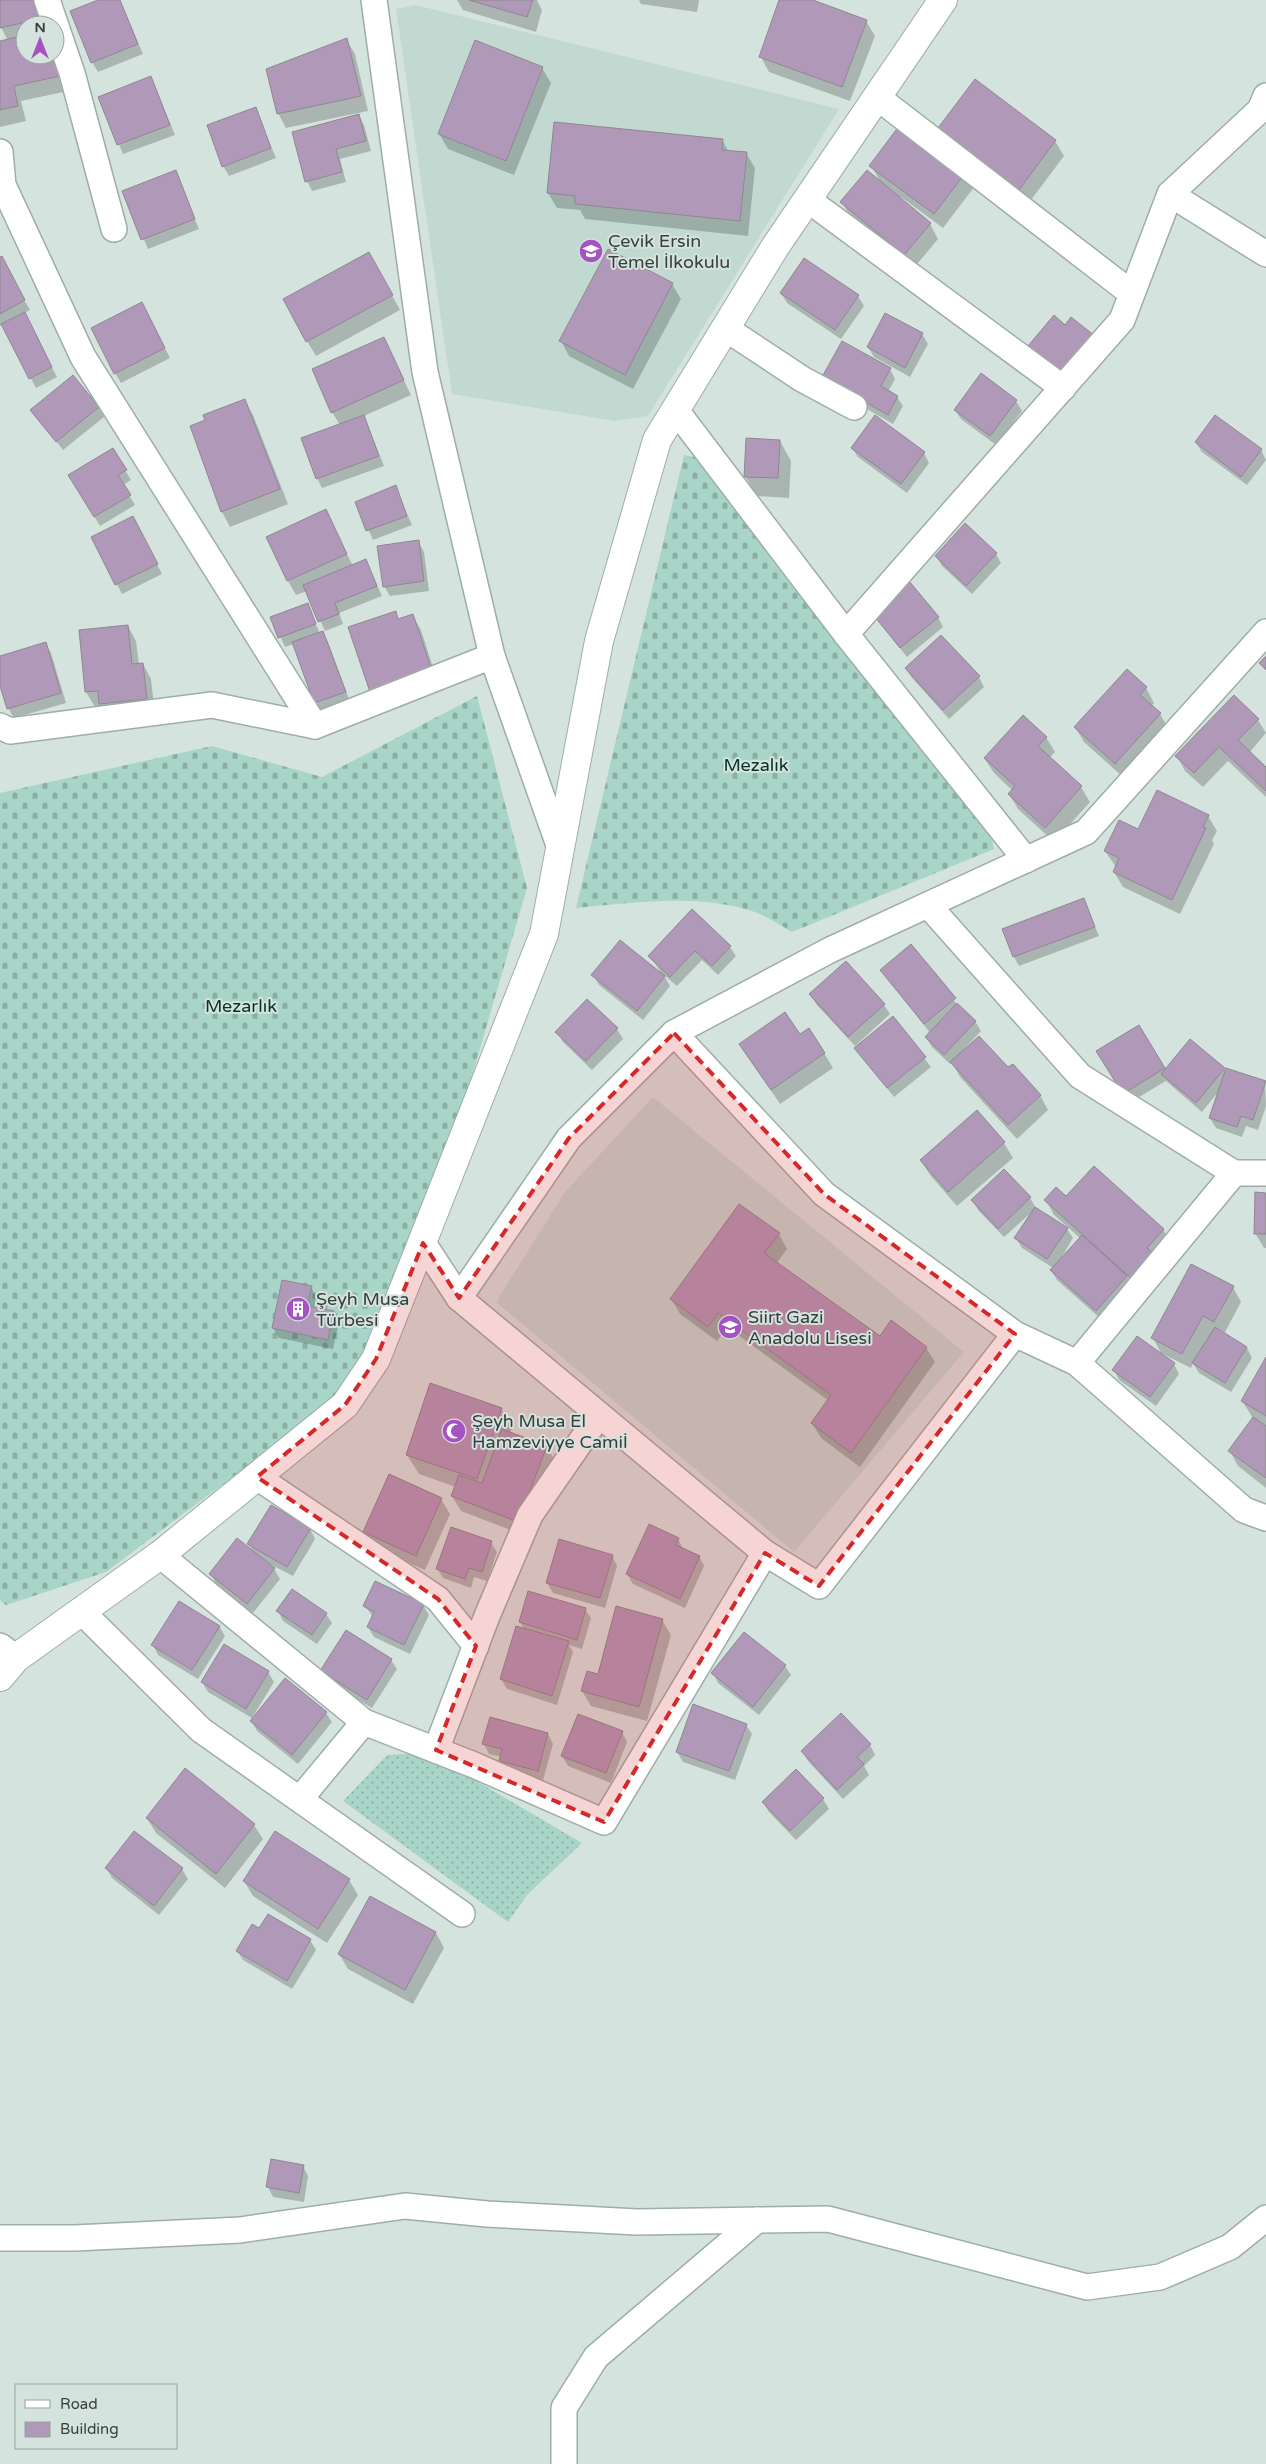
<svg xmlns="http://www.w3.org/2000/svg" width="1266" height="2464" font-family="'Varela Round',sans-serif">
	<defs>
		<pattern id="grass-dots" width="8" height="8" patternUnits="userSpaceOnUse" patternTransform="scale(1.25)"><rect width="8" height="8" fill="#a8d5c7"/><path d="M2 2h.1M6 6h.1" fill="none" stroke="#8aaea3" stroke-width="1.8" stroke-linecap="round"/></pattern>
		<pattern id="cemetery-stones" width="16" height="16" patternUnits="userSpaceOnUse" patternTransform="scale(1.25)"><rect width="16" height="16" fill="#a8d5c7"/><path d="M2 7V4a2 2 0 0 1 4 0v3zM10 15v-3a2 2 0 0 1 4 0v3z" fill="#8aaea3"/></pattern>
	</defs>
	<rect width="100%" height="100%" fill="#d5e3de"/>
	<g fill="#c2d9d1">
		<path d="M415,5L839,109L648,416L615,421L452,394L396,9Z"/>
		<path d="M653,1097L964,1352L794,1552L496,1302L565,1192Z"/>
	</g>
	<path fill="url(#grass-dots)" d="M419,1753L437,1758L582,1843L528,1894L508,1922L343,1801L387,1755Z"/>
	<g fill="url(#cemetery-stones)">
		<path d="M684,455L695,457L991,834L994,849L792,932C780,925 768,917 755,912C698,893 634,903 576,908Z"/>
		<path d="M477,696L527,888L423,1243L344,1393L106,1572L6,1605L0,1600V793L212,746L322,777Z"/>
	</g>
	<g fill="#0003">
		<path d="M0,0H44L50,25H25V55H55L73,90L21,101L26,121L0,127V42L8,41L0,25Z"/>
		<path d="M101,0H120L143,54L98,72L92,62Z"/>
		<path d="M457,0H537L542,10L536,32L463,10Z"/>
		<path d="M639,0H699L697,12L641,4Z"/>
		<path d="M780,0H810L866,21L875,36L850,101L769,72L761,57Z"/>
		<path d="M346,39L355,54L368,111L286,128L278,113Z"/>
		<path d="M542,68L551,83L514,175L448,149L439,134Z"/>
		<path d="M151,77L175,135L123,154L99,97Z"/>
		<path d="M976,81L1055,141L1064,156L1028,204L948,143L939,128Z"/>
		<path d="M255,108L276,158L229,176L223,166Z"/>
		<path d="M359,116L364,125L371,151L340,159L346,182L312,191L307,181Z"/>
		<path d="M902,124L975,186L943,228L901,197L899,198L930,224L938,239L913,269L850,217L842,202L880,181L871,166Z"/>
		<path d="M722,140L729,152L746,153L755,168L748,236L585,219L580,210L557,208L548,193Z"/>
		<path d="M175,172L199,229L148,249L124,192Z"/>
		<path d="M0,259L30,310L24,313L57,377L36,388L3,325L0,326Z"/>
		<path d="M377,268L400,310L316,356L307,341Z"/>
		<path d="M672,284L681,299L633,389L569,356L561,341Z"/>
		<path d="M781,293L858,296L864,306L841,339L787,303Z"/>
		<path d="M147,314L170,358L121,383L115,373Z"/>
		<path d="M922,334L928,344L910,377L874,357L868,347Z"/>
		<path d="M384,339L411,395L364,416L384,466L322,488L317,478L340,425L332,412Z"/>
		<path d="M890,369L895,379L888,392L897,397L903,406L893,424L829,387Z"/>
		<path d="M244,400L253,415L288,504L230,527L222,512L205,468H207L206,420Z"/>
		<path d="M1016,401L1022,411L996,445L961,419L955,410Z"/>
		<path d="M98,407L104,417L63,450L32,410Z"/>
		<path d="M780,441L791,461L789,498L757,496L745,476Z"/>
		<path d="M1196,443L1261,450L1266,460L1247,485L1202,452Z"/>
		<path d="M852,448L924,453L929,463L907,493L858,457Z"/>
		<path d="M113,450L131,480L123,485L135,505L100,526L70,476Z"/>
		<path d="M395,487L412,525L373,540L356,502Z"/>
		<path d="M325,511L353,566L366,561L382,596L339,613L343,624L325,631L307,591L296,595L288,581Z"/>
		<path d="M138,527L162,574L122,594L93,538Z"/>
		<path d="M418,542L424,552L429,591L390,596L384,586Z"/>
		<path d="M996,554L1001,563L972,594L942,566L936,556Z"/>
		<path d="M307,604L320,634L323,633L328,642L350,702L321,712L294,644L285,647L272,618Z"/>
		<path d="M395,613L399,620L413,616L421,630L440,689L372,694Z"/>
		<path d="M872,613L938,617L943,627L907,657Z"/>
		<path d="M128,626L136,641L139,665L143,664L151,679L155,714L109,718L102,706L95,707L86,692L80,631Z"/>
		<path d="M45,643L51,653L66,703L14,718L8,708L0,681V657Z"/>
		<path d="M906,669L979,677L984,687L949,719L912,678Z"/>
		<path d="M1146,688L1154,703L1151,706L1160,714L1169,729L1124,778L1084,742L1075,727Z"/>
		<path d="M1234,697L1258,720L1266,733L1249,753L1266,769V797L1228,761L1203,787L1185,771L1177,756Z"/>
		<path d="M1046,737L1055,752L1049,758L1081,787L1090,802L1054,842L1018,809L1009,794L1013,791L994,773L985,759Z"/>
		<path d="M1208,816L1217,831L1212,840L1214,844L1180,914L1123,887L1114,872L1116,867L1105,851L1139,831Z"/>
		<path d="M1084,900L1099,936L1019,966L1014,957Z"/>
		<path d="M911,946L959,1007L975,1021L981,1031L964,1049L1008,1069L1040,1095L1048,1110L1017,1139L960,1077L952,1062L950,1064L932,1047L926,1037L930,1033L881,970Z"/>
		<path d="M730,947L736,956L718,975L702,960L677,986L663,974L670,986L643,1020L599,985L593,975L659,972L660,971L650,956Z"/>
		<path d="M846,962L884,1005L890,1014L855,1046L816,1004L811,994Z"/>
		<path d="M893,1018L931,1067L894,1097L856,1049Z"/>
		<path d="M1138,1027L1165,1071L1224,1069L1226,1072L1265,1082L1266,1106L1258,1130L1246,1126L1242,1137L1216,1128L1210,1118L1219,1091L1202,1112L1166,1081L1129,1103L1103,1061Z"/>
		<path d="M617,1029L623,1039L592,1070L563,1042L557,1032Z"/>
		<path d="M799,1036L824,1053L833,1068L780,1104L740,1044Z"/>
		<path d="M977,1112L1004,1143L1013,1158L957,1206L930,1175L921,1161Z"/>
		<path d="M1004,1170L1030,1198L1036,1208L1067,1229L1073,1238L1060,1260L1080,1238L1054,1215L1046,1200L1066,1198L1163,1229L1171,1244L1102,1320L1057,1280L1051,1270L1053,1268L1022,1248L1016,1238L1032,1212L1004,1237L978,1210L973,1200Z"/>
		<path d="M1266,1194V1248H1264L1255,1233Z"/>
		<path d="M779,1234L787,1249L776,1264L880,1338L926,1348L935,1362L860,1467L821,1438L812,1423L829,1401L727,1327L717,1341L680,1314L672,1300Z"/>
		<path d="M311,1287L316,1297L314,1309L333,1312L339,1322L333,1349L279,1338L273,1328Z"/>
		<path d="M1233,1287L1241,1302L1224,1334L1247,1348L1252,1358L1231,1392L1199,1373L1193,1363L1191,1368L1161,1353L1153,1338Z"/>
		<path d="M1266,1360V1425L1263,1426L1266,1428V1488L1238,1466L1230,1451L1253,1418L1242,1401Z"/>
		<path d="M1174,1364L1179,1374L1156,1406L1119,1380L1114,1370Z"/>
		<path d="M501,1409L512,1428L510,1433L547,1447L555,1461L526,1536L461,1511L452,1496L456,1487L419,1474L407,1455Z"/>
		<path d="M441,1499L450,1514L425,1570L373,1547L364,1532Z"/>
		<path d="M310,1529L315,1539L293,1576L264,1561L274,1569L280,1579L253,1613L216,1584L211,1574L255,1554L249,1544Z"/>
		<path d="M678,1539L683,1549L699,1556L704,1566L685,1608L633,1584L627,1574Z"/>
		<path d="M491,1543L497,1552L487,1581L474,1577L471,1588L443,1578L437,1568Z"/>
		<path d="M612,1556L617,1566L605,1608L553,1593L547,1583Z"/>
		<path d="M529,1592L585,1609L591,1618L582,1649L569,1645L573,1652L557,1705L507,1689L501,1679L524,1629L520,1622Z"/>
		<path d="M423,1605L429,1615L410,1654L374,1637L368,1627L373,1617L365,1606Z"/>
		<path d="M278,1611L326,1614L332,1623L317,1644L283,1621Z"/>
		<path d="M662,1620L671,1635L647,1721L591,1706L582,1691Z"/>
		<path d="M219,1626L225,1636L198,1679L158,1655L153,1645Z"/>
		<path d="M391,1660L397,1669L372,1708L327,1681L321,1671Z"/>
		<path d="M785,1666L791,1675L759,1715L718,1683L713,1673Z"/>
		<path d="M268,1672L274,1682L252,1718L208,1692L202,1682Z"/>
		<path d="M326,1713L332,1722L298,1764L257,1731L252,1722Z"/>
		<path d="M746,1725L752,1734L735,1780L683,1762L677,1752Z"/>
		<path d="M622,1732L627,1742L611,1783L568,1766L562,1756Z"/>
		<path d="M548,1734L553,1744L543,1780L506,1770L501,1761L502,1757L489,1754L484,1744Z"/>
		<path d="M870,1745L875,1755L864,1766L869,1775L843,1799L808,1761L802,1751Z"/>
		<path d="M796,1771L823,1799L829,1809L796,1840L769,1812L763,1802Z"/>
		<path d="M147,1818L254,1825L263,1839L225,1888L156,1833Z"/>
		<path d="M275,1833L349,1880L358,1895L327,1943L253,1896L244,1881Z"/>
		<path d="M107,1869H182L188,1879L159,1915L112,1878Z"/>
		<path d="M371,1897L436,1933L444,1948L413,2004L348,1969L339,1954Z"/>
		<path d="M260,1930L310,1940L316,1950L292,1989L243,1960L237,1951Z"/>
		<path d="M303,2166L308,2176L304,2202L273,2197L268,2187Z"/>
	</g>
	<g fill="#b099b8" stroke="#8f8791">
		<path d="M0,0H40L44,18L0,28Z"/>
		<path d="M98,0H120L138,44L91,63L70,11Z"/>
		<path d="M469,0H533L527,17Z"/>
		<path d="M779,0H813L867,20L842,87L759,57Z"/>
		<path d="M25,35V55H55L65,75L14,86L18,106L0,110V41Z"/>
		<path d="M347,38L361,96L277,114L266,69Z"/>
		<path d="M475,40L543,67L506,161L438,134Z"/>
		<path d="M151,76L170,125L117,145L98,97Z"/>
		<path d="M975,79L1056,140L1019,190L938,128Z"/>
		<path d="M256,107L271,148L222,167L207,125Z"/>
		<path d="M359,114L366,141L336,149L342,172L305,182L292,132Z"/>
		<path d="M554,122L723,139L722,150L747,152L740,221L575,204V196L547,193Z"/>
		<path d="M902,122L967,171L934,214L869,166Z"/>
		<path d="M176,170L195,219L141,240L122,191Z"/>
		<path d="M867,170L931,223L904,255L840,202Z"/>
		<path d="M608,249L673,283L625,375L559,341Z"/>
		<path d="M369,252L393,295L306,342L283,299Z"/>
		<path d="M2,256L25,300L0,314V257Z"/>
		<path d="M804,258L859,295L835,330L780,293Z"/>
		<path d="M142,302L165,348L114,374L91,328Z"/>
		<path d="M25,312L52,367L29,379L1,324Z"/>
		<path d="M885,313L923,333L905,368L867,347Z"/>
		<path d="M1054,315L1065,325L1071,317L1095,336L1063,375L1028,346Z"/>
		<path d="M384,337L404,380L331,413L312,369Z"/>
		<path d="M842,341L891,368L881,386L898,396L888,415L822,377Z"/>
		<path d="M981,373L1017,400L990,436L954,410Z"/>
		<path d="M73,375L99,407L56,442L30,410Z"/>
		<path d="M245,399L280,489L221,512L190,426L205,420L203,415Z"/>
		<path d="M364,415L379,456L316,479L301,438Z"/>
		<path d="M875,415L925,452L901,484L851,448Z"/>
		<path d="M1215,415L1262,449L1241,477L1195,442Z"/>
		<path d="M746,438L780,440L778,478L744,477Z"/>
		<path d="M113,448L127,470L118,475L131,495L94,517L68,475Z"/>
		<path d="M396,485L407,516L366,531L355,502Z"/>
		<path d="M326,509L347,554L287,581L266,537Z"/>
		<path d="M133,516L158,564L115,585L91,537Z"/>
		<path d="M965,523L997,553L966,586L935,556Z"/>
		<path d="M419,540L424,581L383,587L377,546Z"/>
		<path d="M366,559L377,586L335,603L339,614L318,622L303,585Z"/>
		<path d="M909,581L939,617L900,648L871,612Z"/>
		<path d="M308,603L316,624L278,638L270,617Z"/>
		<path d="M396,611L398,619L413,614L433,674L371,695L348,627Z"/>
		<path d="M128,625L132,664L143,663L147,699L99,704L98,691L85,692L79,630Z"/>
		<path d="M323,631L346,692L314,703L292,642Z"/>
		<path d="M941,635L980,676L943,710L905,668Z"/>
		<path d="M46,642L61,693L7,709L0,686V656Z"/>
		<path d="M1266,656V670L1259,663Z"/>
		<path d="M1127,669L1147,687L1140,695L1161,713L1115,764L1074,727Z"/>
		<path d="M1234,695L1259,719L1238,740L1266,767V791L1219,747L1194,773L1175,756Z"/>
		<path d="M1023,715L1047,737L1038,746L1082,786L1045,828L1008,794L1015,786L984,758Z"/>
		<path d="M1157,790L1209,815L1203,827L1206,828L1172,900L1113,872L1119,858L1104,851L1119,820L1138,829Z"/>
		<path d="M1084,898L1095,927L1013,957L1002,929Z"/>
		<path d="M692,909L731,946L712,966L695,951L670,977L648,956Z"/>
		<path d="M620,940L665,976L637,1011L591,975Z"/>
		<path d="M911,944L956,998L924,1024L880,970Z"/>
		<path d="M846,961L885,1004L848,1037L809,994Z"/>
		<path d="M587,999L618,1028L586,1061L555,1032Z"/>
		<path d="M957,1003L976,1021L944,1055L925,1037Z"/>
		<path d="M785,1012L800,1034L809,1028L825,1053L771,1090L739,1044Z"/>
		<path d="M893,1016L926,1057L887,1088L854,1048Z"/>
		<path d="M1139,1025L1165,1068L1123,1094L1096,1051Z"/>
		<path d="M979,1036L1008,1067L1013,1064L1041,1095L1008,1125L950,1062Z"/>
		<path d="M1190,1039L1225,1068L1196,1103L1161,1074Z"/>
		<path d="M1226,1068L1266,1081L1253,1120L1241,1116L1237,1127L1209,1118Z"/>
		<path d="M977,1110L1005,1142L948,1192L920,1160Z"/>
		<path d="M1094,1166L1164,1229L1147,1248L1156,1256L1133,1280L1044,1200L1056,1187L1066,1196Z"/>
		<path d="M1004,1169L1031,1197L998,1229L971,1200Z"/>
		<path d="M1255,1192L1266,1193V1234H1254Z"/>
		<path d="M739,1204L780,1233L764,1253L880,1336L891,1320L927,1347L851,1453L811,1423L831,1395L718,1313L708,1327L670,1299Z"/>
		<path d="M1035,1207L1068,1228L1047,1259L1014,1238Z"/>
		<path d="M1082,1235L1127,1276L1096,1311L1050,1270Z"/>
		<path d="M1191,1264L1234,1286L1214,1322L1203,1316L1182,1354L1151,1338Z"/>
		<path d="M282,1280L312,1286L307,1306L334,1311L328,1340L272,1328Z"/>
		<path d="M1215,1327L1247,1347L1225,1383L1192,1363Z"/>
		<path d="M1137,1336L1175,1363L1150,1397L1112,1370Z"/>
		<path d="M1266,1357V1416L1241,1401Z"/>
		<path d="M430,1383L502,1408L477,1479L406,1455Z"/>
		<path d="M1253,1417L1266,1426V1478L1228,1451Z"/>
		<path d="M502,1429L547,1446L518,1522L451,1496L459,1475L482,1483Z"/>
		<path d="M389,1474L442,1498L416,1556L363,1532Z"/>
		<path d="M271,1505L311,1528L287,1567L247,1544Z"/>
		<path d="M649,1524L679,1538L676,1545L700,1556L680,1599L626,1574Z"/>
		<path d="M451,1527L492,1541L482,1572L469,1568L465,1579L436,1569Z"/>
		<path d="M237,1538L275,1568L247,1604L209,1574Z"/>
		<path d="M559,1539L613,1555L600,1598L546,1583Z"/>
		<path d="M375,1581L424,1604L404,1645L367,1627L374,1612L363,1606Z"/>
		<path d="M292,1589L327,1613L312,1635L276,1611Z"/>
		<path d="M528,1591L586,1608L577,1640L519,1622Z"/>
		<path d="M179,1601L220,1626L192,1670L151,1645Z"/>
		<path d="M616,1606L663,1619L639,1707L581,1691L587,1671L598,1674Z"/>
		<path d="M516,1626L569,1641L552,1696L500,1679Z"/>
		<path d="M346,1630L392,1659L367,1700L320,1671Z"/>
		<path d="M744,1632L786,1665L753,1707L711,1673Z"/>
		<path d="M224,1644L269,1671L246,1709L201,1682Z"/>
		<path d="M285,1678L327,1712L292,1755L250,1721Z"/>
		<path d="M693,1704L747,1724L729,1771L676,1752Z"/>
		<path d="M841,1713L871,1744L857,1757L864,1764L837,1790L801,1751Z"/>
		<path d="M578,1714L623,1731L606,1773L561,1756Z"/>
		<path d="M490,1717L548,1733L538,1771L499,1761L502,1749L482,1744Z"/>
		<path d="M185,1768L255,1824L216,1874L146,1818Z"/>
		<path d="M796,1769L824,1798L790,1831L762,1802Z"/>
		<path d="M134,1831L183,1868L154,1906L105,1868Z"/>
		<path d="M275,1831L350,1879L318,1929L243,1881Z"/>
		<path d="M370,1896L436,1932L405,1990L338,1954Z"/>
		<path d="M268,1914L311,1939L287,1981L236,1951L252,1924L259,1928Z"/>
		<path d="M271,2159L304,2165L299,2193L266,2187Z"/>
	</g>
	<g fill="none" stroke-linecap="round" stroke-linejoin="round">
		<g stroke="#9fada8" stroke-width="28">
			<g id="street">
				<path d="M47,0L72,73L114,229"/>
				<path d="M374,0L425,372L492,656"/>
				<path d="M877,97L1131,293"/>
				<path d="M0,152L3,185L83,357L315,726"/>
				<path d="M1170,194L1266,254"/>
				<path d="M807,199L1063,388"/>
				<path d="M725,328L802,379L854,407"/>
				<path d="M675,409L846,634L1026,860"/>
				<path d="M846,634L1122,320L1170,194L1260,110L1266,96"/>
				<path d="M0,726L10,731L212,705L315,726L492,656L560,848"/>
				<path d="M928,905L1080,1076L1234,1173H1266"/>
				<path d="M674,1033L824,1194L1015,1334L1077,1363L1244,1510L1266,1518"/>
				<path d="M423,1243L459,1298L765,1553"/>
				<path d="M459,1298L569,1138L674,1033L830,950L1086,832L1266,632"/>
				<path d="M1077,1363L1234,1173"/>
				<path d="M257,1477L438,1599L476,1646"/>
				<path d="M160,1555L364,1722L474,1765L604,1822L765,1553L819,1586L1015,1334"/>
				<path d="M81,1611L201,1730L462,1914"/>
				<path d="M0,1646L16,1658"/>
				<path d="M436,1750L487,1616L530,1515L599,1415"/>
				<path d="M300,1799L364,1722"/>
				<path d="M0,2238H75L240,2230L405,2206L487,2214L637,2222L828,2219L1087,2287L1160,2277L1230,2247L1266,2218"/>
				<path d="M564,2464V2408L596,2357L757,2220"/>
			</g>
		</g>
		<g stroke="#9fada8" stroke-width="30">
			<path id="secondary" d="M0,1677L16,1658L160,1555L345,1405L376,1359L544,934L599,641L657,440L775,247L943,0"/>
		</g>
		<use href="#street" stroke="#fff" stroke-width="25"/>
		<use href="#secondary" stroke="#fff" stroke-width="28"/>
	</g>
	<path fill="#d62828" fill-opacity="0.2" stroke="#d62828" stroke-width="4" stroke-dasharray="10 6" stroke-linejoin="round" d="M674,1033L824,1194L1015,1334L819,1586L765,1553L604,1822L436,1750L476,1646L438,1599L257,1477L345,1405L376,1359L423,1243L459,1298L569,1138Z"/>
	<defs>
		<g id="school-disc" transform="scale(1.25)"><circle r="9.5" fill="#a652c0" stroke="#d5e3de"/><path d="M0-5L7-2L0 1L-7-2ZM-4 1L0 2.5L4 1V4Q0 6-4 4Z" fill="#fff"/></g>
		<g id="building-disc" transform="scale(1.25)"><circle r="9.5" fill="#a652c0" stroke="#d5e3de"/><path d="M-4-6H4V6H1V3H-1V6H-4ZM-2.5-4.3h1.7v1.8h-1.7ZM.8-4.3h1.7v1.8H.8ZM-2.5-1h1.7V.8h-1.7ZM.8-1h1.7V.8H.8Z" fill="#fff"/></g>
		<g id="mosque-disc" transform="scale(1.25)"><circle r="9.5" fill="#a652c0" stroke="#d5e3de"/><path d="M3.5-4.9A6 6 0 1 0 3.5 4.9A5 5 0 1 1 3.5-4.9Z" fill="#fff"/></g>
	</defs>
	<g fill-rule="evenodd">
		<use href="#school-disc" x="591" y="251"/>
		<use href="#building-disc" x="298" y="1309"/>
		<use href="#school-disc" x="730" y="1327"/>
		<use href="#mosque-disc" x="454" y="1431"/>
	</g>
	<g text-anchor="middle" stroke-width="4" stroke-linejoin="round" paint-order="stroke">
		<g font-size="18" fill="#383e3c" stroke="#d5e3de" text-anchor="start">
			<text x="608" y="247">Çevik Ersin<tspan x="608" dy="21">Temel İlkokulu</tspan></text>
			<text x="316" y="1305">Şeyh Musa<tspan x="316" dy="21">Türbesi</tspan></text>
			<text x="748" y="1323">Siirt Gazi<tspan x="748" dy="21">Anadolu Lisesi</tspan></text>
			<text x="472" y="1427">Şeyh Musa El<tspan x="472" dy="21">Hamzeviyye Camiİ</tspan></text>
		</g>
		<g font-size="18" fill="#073228" stroke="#d5e3de">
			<text x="756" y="771">Mezalık</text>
			<text x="241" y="1012">Mezarlık</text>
		</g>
	</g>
	<rect x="15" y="2384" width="162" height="65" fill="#d5e3de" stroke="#96a19d"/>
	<rect x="25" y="2400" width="25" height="8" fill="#ffffff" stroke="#96a19d"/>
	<text x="60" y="2409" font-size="15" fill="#383e3c">Road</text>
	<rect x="25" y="2422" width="25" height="15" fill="#b099b8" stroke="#96a19d"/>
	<text x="60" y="2434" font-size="15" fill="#383e3c">Building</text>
	<g transform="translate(40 40)"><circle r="24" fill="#d5e3de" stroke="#96a19d"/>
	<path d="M0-4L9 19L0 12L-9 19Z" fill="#a652c0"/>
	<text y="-8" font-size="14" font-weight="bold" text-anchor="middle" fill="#383e3c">N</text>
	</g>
</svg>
